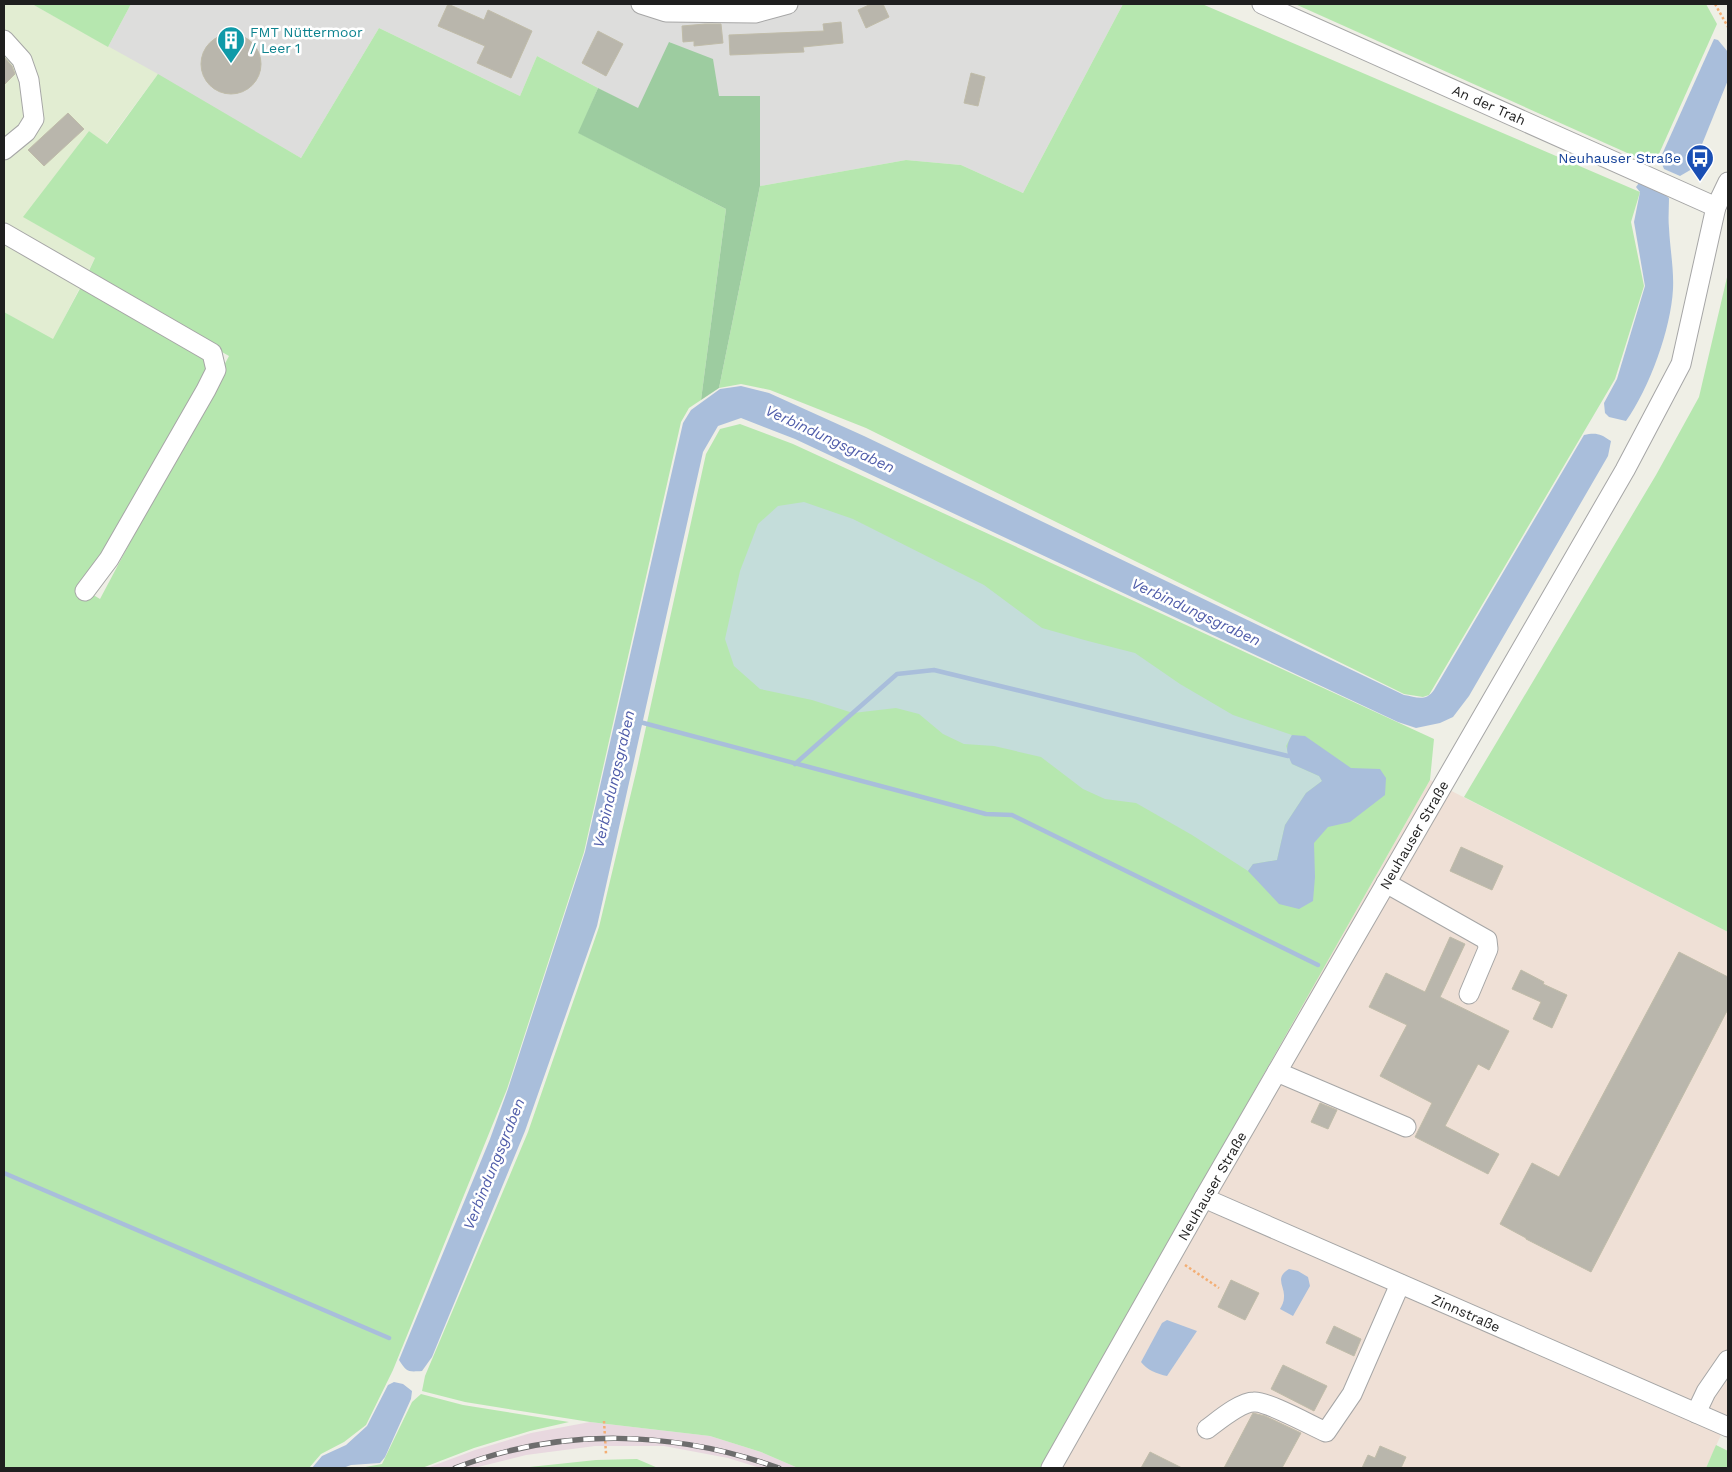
<svg xmlns="http://www.w3.org/2000/svg" width="1732" height="1472" font-family="'Work Sans',sans-serif">
	<rect width="100%" height="100%" fill="#efefe6"/>
	<path fill="#dddddc" d="M131,4H1123L1023,193L961,165L906,160L760,186L759,96H719L670,42L638,109L537,56L520,96L379,28L301,158L108,47Z"/>
	<path fill="#efe0d6" d="M1430,780L1728,932V1427L1725,1426L1706,1468H1041Z"/>
	<path fill="#e8d8df" d="M590,1422L710,1436L761,1452L798,1468H760L728,1458L664,1446H595L526,1455L474,1468H427L475,1450L531,1433Z"/>
	<path fill="#e2edd2" d="M4,4H32L158,74L106,144L89,131L24,217L95,258L53,340L4,312Z"/>
	<g fill="#b6e7af">
		<path d="M32,4H131L108,47Z"/>
		<path d="M1123,4H1202L1640,192L1631,222L1644,286L1615,379L1429,695L1423,697L1404,694L866,428L770,390L741,384L719,388L760,186L906,160L961,165L1023,193Z"/>
		<path d="M1295,4H1706L1717,24L1654,165Z"/>
		<path d="M379,28L520,96L537,56L598,88L579,133L726,209L701,400L689,408L681,422L584,852L507,1089L393,1370L366,1425L344,1442L321,1454L309,1468H4V312L53,339L83,283L207,356L209,367L105,557L80,587L100,599L229,356L87,275L95,258L23,217L89,131L107,144L158,74L301,158Z"/>
		<path d="M1728,273V932L1464,797L1656,475L1699,397Z"/>
		<path d="M740,424L793,444L1434,739L1430,780L1041,1468H798L761,1452L710,1436L590,1422L465,1402L422,1391L425,1376L528,1132L599,927L637,768L706,454L720,429Z"/>
		<path d="M421,1394L463,1405L569,1422L530,1431L474,1448L422,1468H348H360L382,1464L412,1402Z"/>
		<path d="M1716,1445L1728,1451V1468H1706Z"/>
		<path d="M637,1459L658,1468H520L596,1460Z"/>
	</g>
	<path fill="#9dcca0" d="M669,42L713,59L719,96H760V186L719,388L701,400L726,209L578,133L598,88L638,108Z"/>
	<path fill="#c4ddda" d="M804,502L853,519L984,585L1042,628L1088,641L1135,653L1180,684L1233,715L1292,735L1286,746L1292,764L1319,776L1322,781L1306,793L1285,825L1277,860L1253,864L1248,871L1192,835L1136,803L1105,799L1083,789L1041,757L994,746L964,744L943,734L919,714L896,708L853,713L812,700L760,689L734,666L725,639L740,571L758,524L778,506Z"/>
	<g fill="#a9bedb">
		<path d="M1714,39L1718,40L1728,52V80L1692,169L1680,176L1664,169L1660,159Z"/>
		<path d="M1639,183L1660,191L1669,198C1669,208 1668,218 1669,228C1670,249 1674,269 1673,289C1671,329 1649,389 1626,421L1609,417L1605,413L1604,403L1617,379L1645,286L1634,222L1640,192L1636,187Z"/>
		<path d="M741,386L769,393L864,436L1404,695C1416,697 1426,702 1434,690L1584,435C1596,432 1601,434 1611,441L1608,456L1469,696L1453,717L1440,723L1416,728L1398,722L795,439L741,418L718,426L703,452L597,926L525,1131L432,1357L422,1371C407,1372 407,1372 399,1360L490,1139L508,1089L585,852L683,423L691,410L720,389Z"/>
		<path d="M1292,735L1305,736L1351,768L1380,769L1386,778L1385,795L1350,822L1328,827L1314,843L1315,877L1313,901L1299,909L1279,904L1248,871L1253,864L1277,860L1285,825L1306,793L1322,781L1319,776L1292,764C1286,751 1285,747 1292,735Z"/>
		<path d="M1289,1269L1298,1271L1308,1277L1310,1286L1293,1316L1280,1309C1282,1305 1284,1302 1284,1297C1285,1286 1274,1278 1289,1269Z"/>
		<path d="M1167,1320L1197,1331L1167,1376C1157,1374 1147,1370 1141,1362L1162,1323Z"/>
		<path d="M394,1382L403,1384L412,1391L411,1399L385,1457L380,1463L351,1465L343,1468H312L322,1456L346,1445L367,1426L388,1385Z"/>
	</g>
	<g fill="none" stroke-linecap="round" stroke-linejoin="round">
		<g stroke="#a9bedb" stroke-width="4.5">
			<path d="M636,721L986,814L1012,815L1318,965"/>
			<path d="M795,764L897,674L934,670L1288,756"/>
			<path d="M4,1173L389,1338"/>
		</g>
	</g>
	<g fill="#b9b6ac" stroke="#c0bca9">
		<path d="M448,4L484,20L488,10L532,31L511,78L477,63L485,46L438,26Z"/>
		<path d="M871,4H883L889,17L866,28L858,10Z"/>
		<path d="M841,22L843,43L803,47L804,52L730,55L729,35L824,31L823,24Z"/>
		<path d="M705,24H721L723,43L694,46V41L683,42L682,26Z"/>
		<path d="M598,31L623,44L606,76L582,63Z"/>
		<circle cx="231" cy="64" r="30"/>
		<path d="M4,57L12,66L15,74L4,85Z"/>
		<path d="M971,73L985,77L978,106L964,103Z"/>
		<path d="M68,113L84,129L44,166L28,150Z"/>
		<path d="M1461,847L1503,866L1492,890L1450,871Z"/>
		<path d="M1450,937L1465,944L1440,997L1509,1031L1489,1070L1478,1064L1445,1126L1499,1154L1488,1174L1415,1137L1432,1103L1380,1076L1407,1025L1369,1007L1386,973L1425,992Z"/>
		<path d="M1679,952L1728,977V1009L1591,1272L1526,1239V1238L1500,1224L1532,1163L1559,1177Z"/>
		<path d="M1521,970L1544,982L1543,984L1567,995L1552,1028L1533,1019L1541,1002L1512,989Z"/>
		<path d="M1320,1103L1337,1110L1328,1129L1311,1122Z"/>
		<path d="M1231,1280L1259,1293L1245,1320L1218,1307Z"/>
		<path d="M1334,1326L1361,1339L1354,1356L1326,1343Z"/>
		<path d="M1283,1365L1327,1386L1314,1411L1271,1389Z"/>
		<path d="M1253,1413L1265,1416L1301,1433L1282,1468H1224Z"/>
		<path d="M1380,1446L1406,1457L1401,1468H1362L1368,1455L1375,1458Z"/>
		<path d="M1150,1452L1182,1468H1141Z"/>
	</g>
	<g fill="none" stroke-linecap="round" stroke-linejoin="round">
		<g stroke="#a6a6a6" stroke-width="21">
			<g id="minor">
				<path d="M641,4L666,12L755,13L788,4"/>
				<path d="M1262,4L1716,207"/>
				<path d="M4,40L22,60L29,80L34,119L26,132L4,150"/>
				<path d="M4,233L212,353L216,370L206,390L109,559L85,591"/>
				<path d="M1386,883L1487,940L1488,949L1469,994"/>
				<path d="M1277,1072L1406,1127"/>
				<path d="M1204,1198L1728,1427"/>
				<path d="M1696,1413L1706,1392L1728,1360"/>
				<path d="M1207,1429C1218,1421 1240,1402 1254,1402C1267,1401 1312,1426 1326,1432L1352,1394L1400,1284"/>
				<path d="M1051,1468L1204,1198L1625,470L1681,364L1716,207L1728,182"/>
			</g>
		</g>
		<g stroke="#f3ae74" stroke-width="2.5" stroke-dasharray="2.5 2.5" stroke-linecap="butt">
			<path d="M1715,4L1728,27"/>
			<path d="M1185,1265L1219,1288"/>
			<path d="M604,1421L606,1454"/>
		</g>
		<use href="#minor" stroke="#fff" stroke-width="19"/>
		<g stroke="#6d6d6d" stroke-width="5.5">
			<path id="rail" d="M455,1468C561,1427 672,1430 779,1468"/>
		</g>
		<use href="#rail" stroke="#fff" stroke-width="4" stroke-dasharray="11" stroke-linecap="butt"/>
	</g>
	<defs>
		<g id="building-pin" transform="scale(1.4375)"><path d="M0 17L-7.5 6A9.5 9.5 0 1 1 7.5 6Z" fill="#0f9aa8" stroke="#fff"/><path d="M-4-6H4V6H1V3H-1V6H-4ZM-2.5-4.3h1.7v1.8h-1.7ZM.8-4.3h1.7v1.8H.8ZM-2.5-1h1.7V.8h-1.7ZM.8-1h1.7V.8H.8Z" fill="#fff"/></g>
		<g id="bus-pin" transform="scale(1.4375)"><path d="M0 17L-7.5 6A9.5 9.5 0 1 1 7.5 6Z" fill="#1a4fb4" stroke="#fff"/><path d="M-5-6H5V4H4V6H2V4H-2V6H-4V4H-5ZM-3.5-4V0h7V-4ZM-3.5 1.2v1.5H-2V1.2ZM2 1.2v1.5H3.5V1.2Z" fill="#fff"/></g>
	</defs>
	<g fill-rule="evenodd">
		<use href="#building-pin" x="231" y="40"/>
		<use href="#bus-pin" x="1700" y="158"/>
	</g>
	<g text-anchor="middle" stroke-width="5" stroke-linejoin="round" paint-order="stroke">
		<g font-size="14" fill="#0d838f" stroke="#fff" text-anchor="start">
			<text x="250" y="37">FMT Nüttermoor<tspan x="250" dy="16">/ Leer 1</tspan></text>
		</g>
		<g font-size="14" fill="#1f1f1f" stroke="#fff">
			<text transform="translate(1489 105) rotate(24)" y="5">An der Trah</text>
			<text transform="translate(1414 835) rotate(-60)" y="5">Neuhauser Straße</text>
			<text transform="translate(1212 1186) rotate(-60)" y="5">Neuhauser Straße</text>
			<text transform="translate(1466 1313) rotate(24)" y="5">Zinnstraße</text>
		</g>
		<g font-size="14" fill="#164399" stroke="#fff" text-anchor="end">
			<text x="1681" y="163">Neuhauser Straße</text>
		</g>
		<g font-size="15" font-style="italic" fill="#505daa" stroke="#fff">
			<text transform="translate(830 439) rotate(25)" y="5">Verbindungsgraben</text>
			<text transform="translate(1196 612) rotate(25)" y="5">Verbindungsgraben</text>
			<text transform="translate(614 779) rotate(-77)" y="5">Verbindungsgraben</text>
			<text transform="translate(494 1164) rotate(-68)" y="5">Verbindungsgraben</text>
		</g>
	</g>
	<rect width="1732" height="1472" fill="none" stroke="#1f1f1f" stroke-width="10"/>
</svg>
